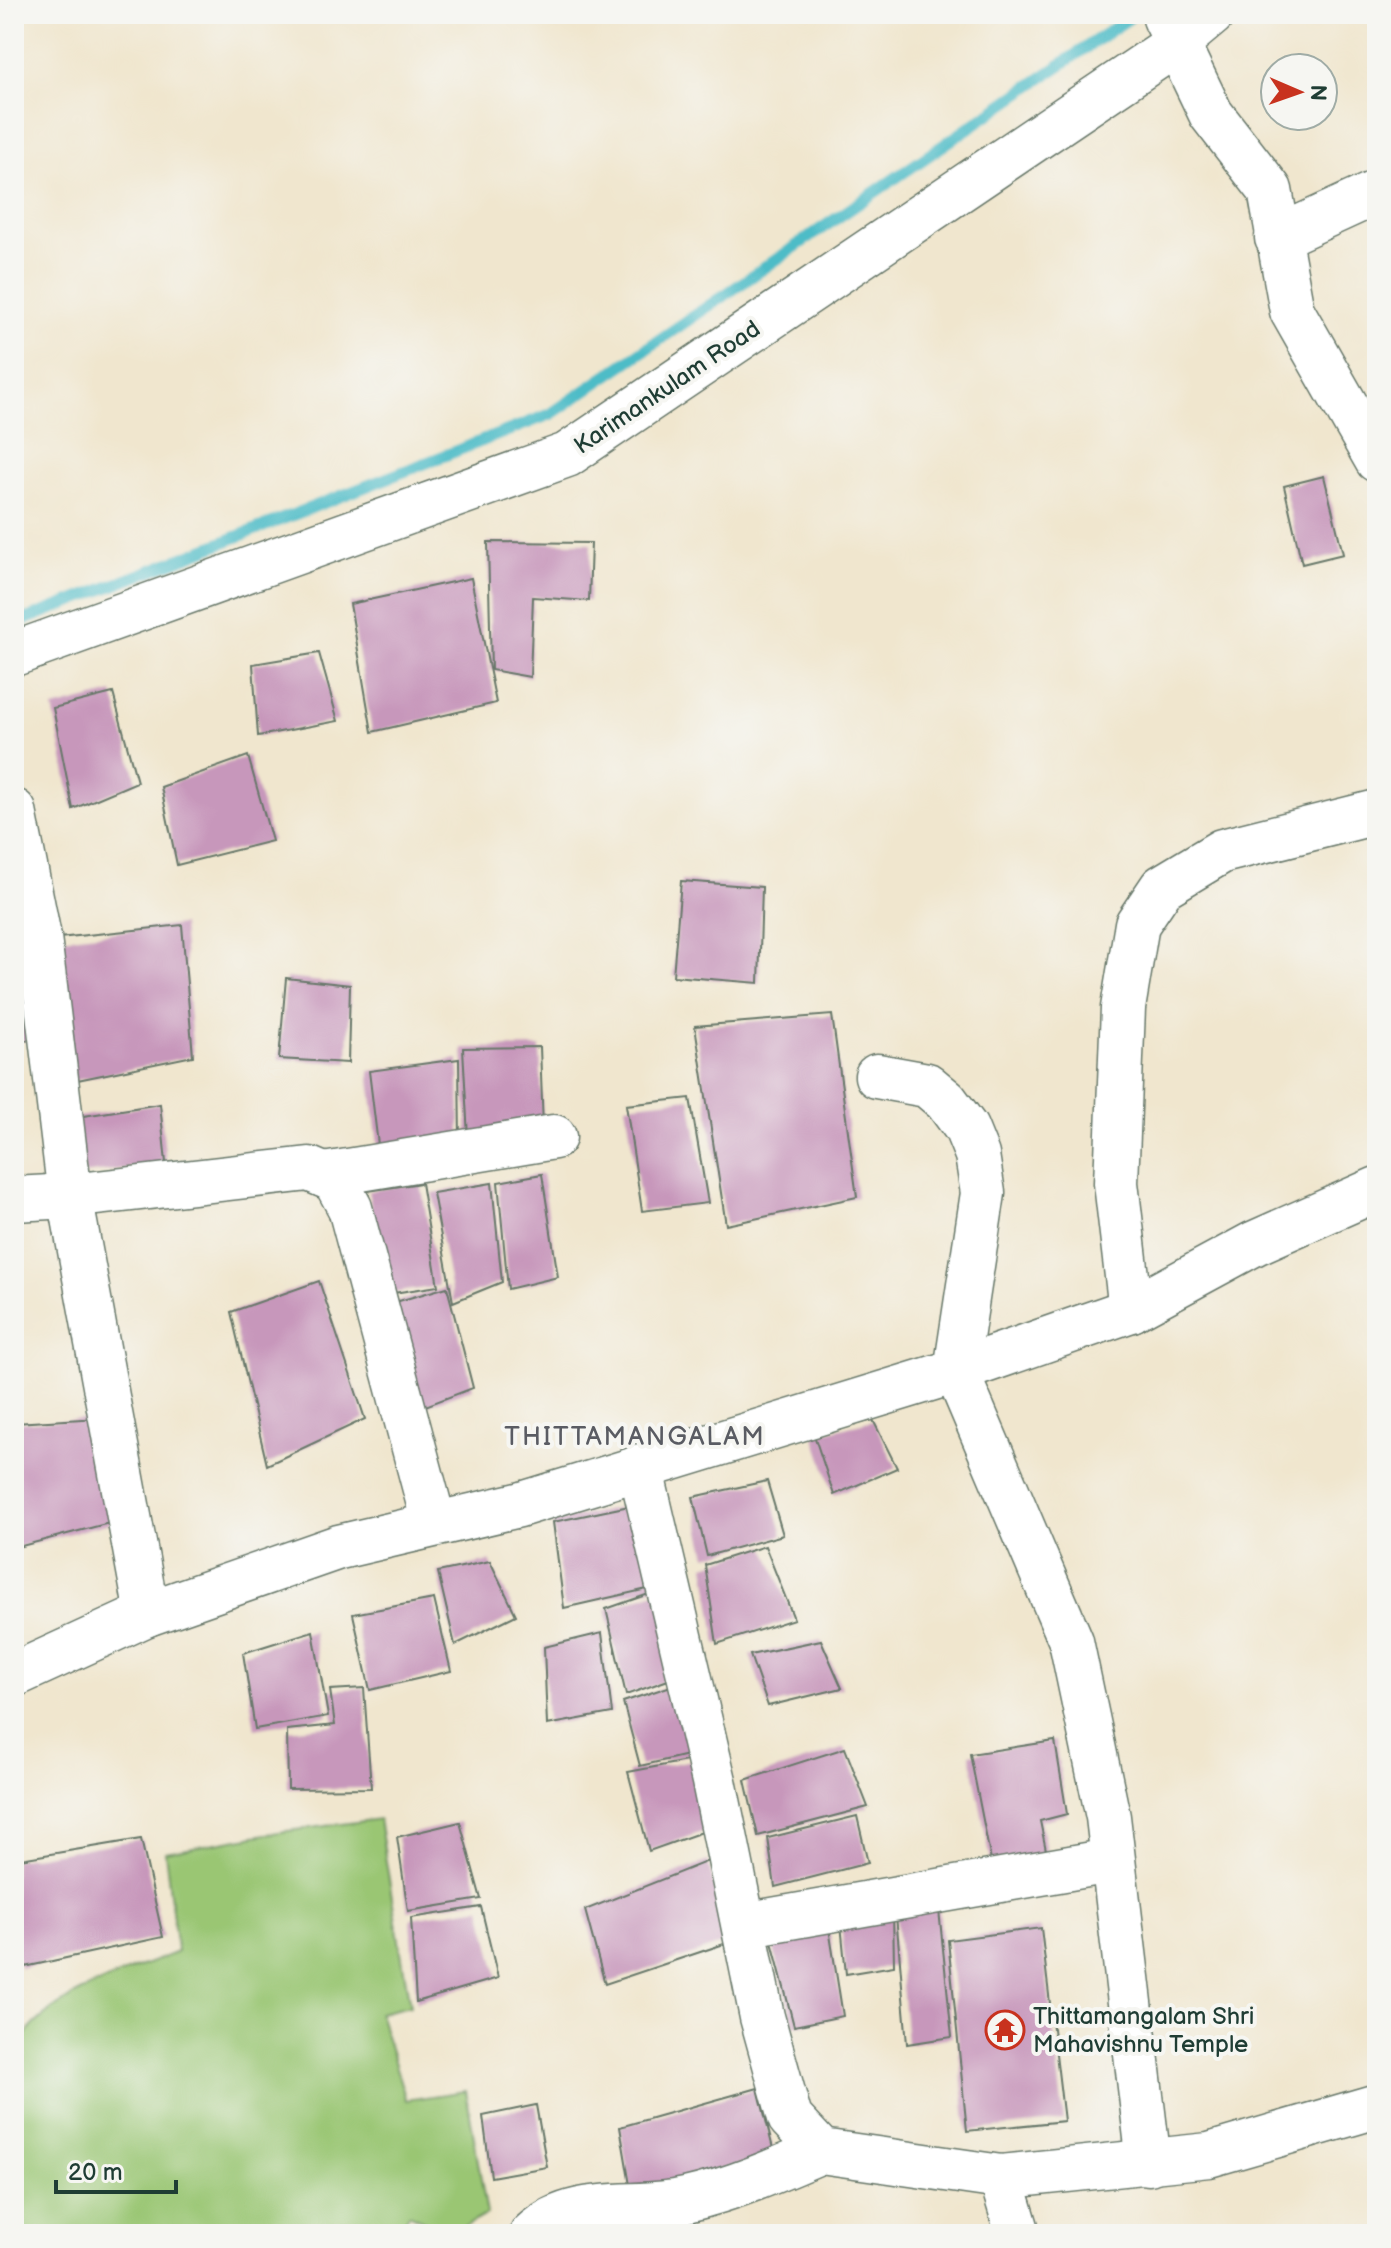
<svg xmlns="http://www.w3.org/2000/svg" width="1391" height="2248" font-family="'Balsamiq Sans',sans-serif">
	<rect width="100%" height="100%" fill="#f6f6f2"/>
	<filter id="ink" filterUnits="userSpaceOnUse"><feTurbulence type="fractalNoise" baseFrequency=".0125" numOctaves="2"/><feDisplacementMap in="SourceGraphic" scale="16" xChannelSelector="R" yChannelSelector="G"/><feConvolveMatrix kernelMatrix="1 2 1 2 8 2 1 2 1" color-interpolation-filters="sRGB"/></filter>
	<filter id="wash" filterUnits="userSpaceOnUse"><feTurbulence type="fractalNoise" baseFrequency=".006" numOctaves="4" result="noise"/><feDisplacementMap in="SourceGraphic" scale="32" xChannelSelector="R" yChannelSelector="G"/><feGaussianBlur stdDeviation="1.8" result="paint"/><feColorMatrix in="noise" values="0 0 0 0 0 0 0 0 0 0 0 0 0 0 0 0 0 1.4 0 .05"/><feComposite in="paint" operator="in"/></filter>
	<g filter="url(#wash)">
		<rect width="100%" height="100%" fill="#f0e6ce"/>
		<path fill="#9ac673" stroke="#5c8254" stroke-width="2" d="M379,1819L410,2006L379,2013L406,2100L466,2091L487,2214L452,2234L409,2214L397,2234H14V2051C46,1994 121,1976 177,1952L165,1852L272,1833Z"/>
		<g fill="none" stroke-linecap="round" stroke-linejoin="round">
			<path stroke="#4ebcc7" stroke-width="12" d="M14,624L551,414L1129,18"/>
		</g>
		<g id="blocks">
			<g fill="#c797bb">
				<path d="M1324,476L1343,554L1302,564L1284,486Z"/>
				<path d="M488,542L591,543L589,601L533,597L530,677L491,670Z"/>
				<path d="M471,578L496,703L372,732L350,604Z"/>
				<path d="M319,653L338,721L258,736L253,664Z"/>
				<path d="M113,693L137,782L73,809L53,708Z"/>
				<path d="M248,756L272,841L177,865L161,787Z"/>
				<path d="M681,881L762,887L759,983L673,976Z"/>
				<path d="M182,925L193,1056L68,1082L59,938Z"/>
				<path d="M14,954H25L39,1040L14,1041Z"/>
				<path d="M286,978L350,985L348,1063L279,1059Z"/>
				<path d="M832,1015L857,1197L726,1225L695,1026Z"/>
				<path d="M540,1047L543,1128L468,1137L463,1048Z"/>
				<path d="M459,1059L460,1143L379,1153L369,1071Z"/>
				<path d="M690,1098L708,1203L642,1211L626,1105Z"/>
				<path d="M160,1104L166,1163L84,1174L77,1117Z"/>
				<path d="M542,1174L558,1277L508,1289L498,1182Z"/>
				<path d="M421,1183L438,1286L387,1294L368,1191Z"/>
				<path d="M492,1183L502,1282L453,1302L433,1193Z"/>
				<path d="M319,1281L365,1419L267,1465L231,1312Z"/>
				<path d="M447,1287L473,1388L415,1410L392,1303Z"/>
				<path d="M100,1418L117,1521L14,1548V1423Z"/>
				<path d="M873,1420L897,1468L834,1495L814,1435Z"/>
				<path d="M767,1481L783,1535L707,1556L693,1497Z"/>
				<path d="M634,1505L656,1587L564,1608L553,1522Z"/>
				<path d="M765,1546L794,1619L717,1644L705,1565Z"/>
				<path d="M490,1561L516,1615L455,1645L438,1572Z"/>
				<path d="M663,1589L685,1674L626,1695L606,1609Z"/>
				<path d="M434,1599L451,1671L370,1690L353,1614Z"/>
				<path d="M313,1631L328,1716L255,1729L243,1653Z"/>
				<path d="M602,1633L612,1713L547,1725L544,1647Z"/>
				<path d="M821,1640L842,1688L768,1706L750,1655Z"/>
				<path d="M680,1683L696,1753L640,1766L623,1702Z"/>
				<path d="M364,1688L371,1788L288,1789L287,1730L335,1725L330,1690Z"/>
				<path d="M1055,1741L1067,1814L1040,1821L1047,1855L992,1866L970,1754Z"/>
				<path d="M845,1748L868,1807L758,1836L745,1780Z"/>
				<path d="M692,1760L705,1831L649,1851L628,1772Z"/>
				<path d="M857,1816L868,1863L775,1887L768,1838Z"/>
				<path d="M460,1822L481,1899L408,1911L397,1837Z"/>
				<path d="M141,1839L163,1937L20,1968L14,1943V1860Z"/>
				<path d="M708,1861L727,1943L605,1984L585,1910Z"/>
				<path d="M938,1900L952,2037L907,2044L895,1903Z"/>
				<path d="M481,1907L498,1978L416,2002L411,1918Z"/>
				<path d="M893,1908L894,1966L846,1974L840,1914Z"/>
				<path d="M828,1922L843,2016L794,2026L770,1934Z"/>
				<path d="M1041,1928L1064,2121L967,2131L948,1940Z"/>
				<path d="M758,2088L775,2157L631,2191L620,2127Z"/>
				<path d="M536,2105L547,2167L491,2177L483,2116Z"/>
			</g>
		</g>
	</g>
	<g filter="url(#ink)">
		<use href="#blocks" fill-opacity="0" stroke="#68786a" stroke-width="2"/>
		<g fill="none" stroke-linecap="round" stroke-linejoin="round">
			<g stroke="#68786a" stroke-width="47">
				<g id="minor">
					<path d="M1165,18L1211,114L1270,190L1292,311L1377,460"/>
					<path d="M1277,238L1377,192"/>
					<path d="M14,654L567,455L1176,44L1212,14"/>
					<path d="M14,811L39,937L70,1196L147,1614"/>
					<path d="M877,1076L927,1085L946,1101L966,1128L977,1155L983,1193L956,1371L1071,1641L1108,1817L1149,2163"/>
					<path d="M324,1175L554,1137"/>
					<path d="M14,1199L70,1196L309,1169L335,1180L350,1208L434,1523"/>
					<path d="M1131,1310L1116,1183L1123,1008L1137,924L1162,887L1222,851L1377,812"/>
					<path d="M640,1466L714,1781L762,2017L790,2118L821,2151L1001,2177L1018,2234"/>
					<path d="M14,1675L147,1614L339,1547L519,1505L956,1371L1131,1310L1255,1243L1377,1189"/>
					<path d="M744,1925L1110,1861"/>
					<path d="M1001,2177L1209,2155L1377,2106"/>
					<path d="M532,2234C575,2194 635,2212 686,2200C733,2189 777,2170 821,2151"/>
				</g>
			</g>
			<use href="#minor" stroke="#fff" stroke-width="44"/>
		</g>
	</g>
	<defs>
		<g id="temple-ring" transform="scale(2)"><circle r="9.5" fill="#f6f6f2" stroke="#c8321e" stroke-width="1.5"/><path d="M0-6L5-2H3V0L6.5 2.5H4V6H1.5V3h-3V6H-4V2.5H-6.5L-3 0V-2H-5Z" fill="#c8321e"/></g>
	</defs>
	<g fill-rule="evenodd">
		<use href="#temple-ring" x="1005" y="2030"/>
	</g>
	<g text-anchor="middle" stroke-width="8" stroke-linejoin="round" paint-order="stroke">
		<g font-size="24" fill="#1f3d34" stroke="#f6f6f2">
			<text transform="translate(667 387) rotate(-34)" y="8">Karimankulam Road</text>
		</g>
		<g font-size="24" fill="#1f3d34" stroke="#f6f6f2" text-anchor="start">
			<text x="1033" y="2024">Thittamangalam Shri<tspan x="1033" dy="28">Mahavishnu Temple</tspan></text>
		</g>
		<g font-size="26" letter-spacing="2" fill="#5a5c63" stroke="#f6f6f2">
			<text x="635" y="1445">THITTAMANGALAM</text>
		</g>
	</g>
	<rect width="1391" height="2248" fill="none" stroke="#f6f6f2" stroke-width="48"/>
	<g transform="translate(1299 92) rotate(92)"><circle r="38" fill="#f6f6f2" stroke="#a0aca6" stroke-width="2"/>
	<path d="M0-6L14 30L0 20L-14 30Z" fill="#c8321e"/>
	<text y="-12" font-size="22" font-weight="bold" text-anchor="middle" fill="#1f3d34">N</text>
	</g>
	<path d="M56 2180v12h120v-12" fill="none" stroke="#1f3d34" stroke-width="4"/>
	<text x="68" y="2180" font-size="24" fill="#1f3d34" stroke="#f6f6f2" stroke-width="6" paint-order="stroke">20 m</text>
</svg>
